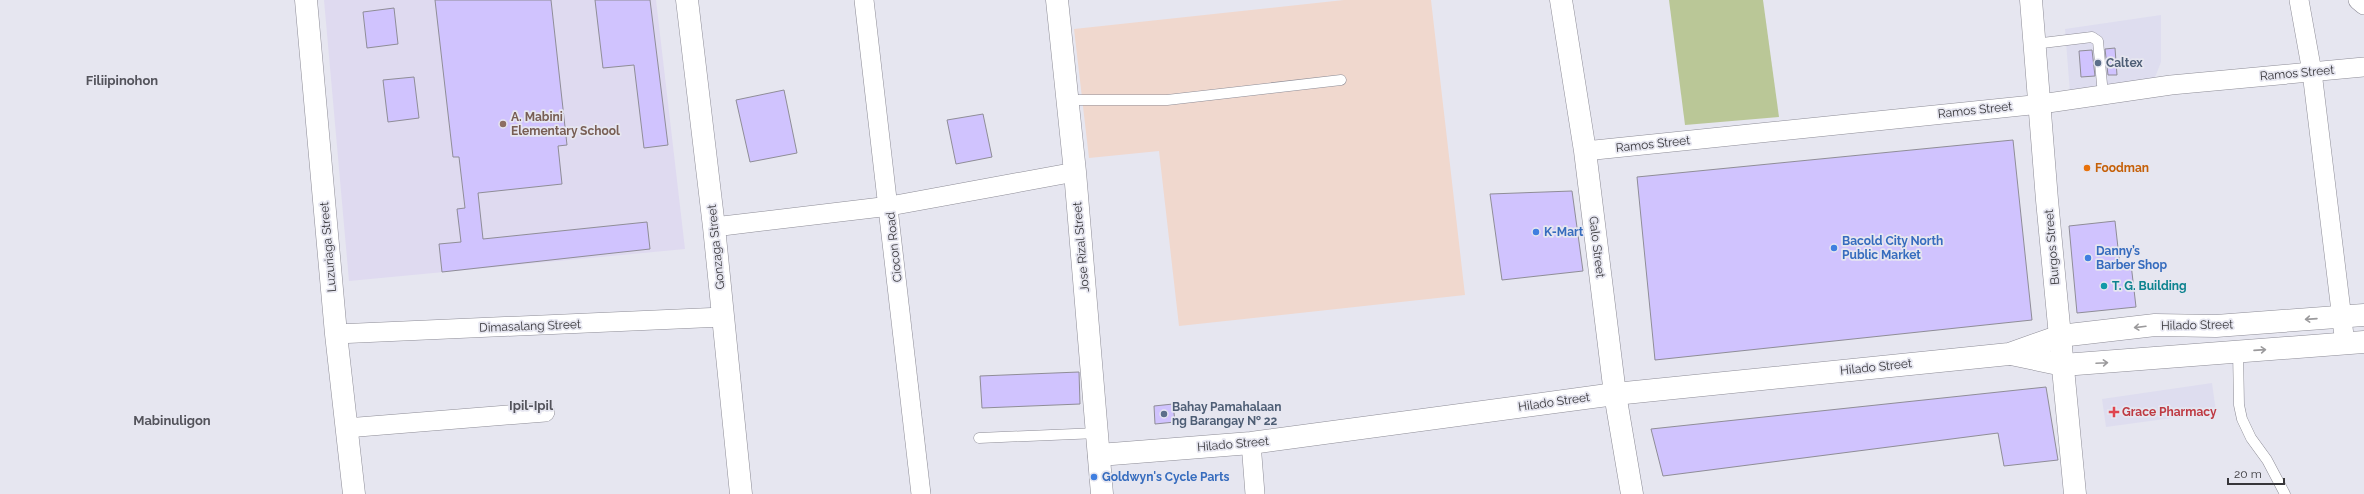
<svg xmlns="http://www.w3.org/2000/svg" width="2364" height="494" font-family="Raleway,sans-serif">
	<rect width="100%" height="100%" fill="#e6e6f0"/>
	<g fill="#deddef">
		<path d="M2161,15V62L2152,85L2070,93L2065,29Z"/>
		<path d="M2212,383L2216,412L2106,427L2102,399Z"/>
	</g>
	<path fill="#f0d8ce" d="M1344,0H1431L1465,295L1179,326L1159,151L1089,158L1074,29Z"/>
	<path fill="#dfdaf0" d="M324,0H656L685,249L349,281Z"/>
	<path fill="#bac797" d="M1669,0H1763L1779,117L1685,125Z"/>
	<g fill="#d0c3fe" stroke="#8f8d97">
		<path d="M435,0H551L567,145L558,146L562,184L478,193L483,239L647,222L650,249L442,272L439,244L461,242L457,209L465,208L459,157H453Z"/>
		<path d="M595,0H650L668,145L644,148L634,65L603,68Z"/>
		<path d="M394,8L398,44L367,48L363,12Z"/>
		<path d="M2115,48L2117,75H2108L2105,49Z"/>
		<path d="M2092,50L2095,76L2081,77L2079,51Z"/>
		<path d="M414,77L419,118L388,122L383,80Z"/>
		<path d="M784,90L797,153L750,162L736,100Z"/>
		<path d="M983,114L992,157L956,164L947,120Z"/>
		<path d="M2013,140L2032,320L1655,360L1637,177Z"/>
		<path d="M1572,191L1583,271L1502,280L1490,194Z"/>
		<path d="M2115,221L2120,266L2131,264L2136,307L2077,313L2069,226Z"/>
		<path d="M1079,372L1080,404L982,408L980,376Z"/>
		<path d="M2046,387L2058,460L2004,466L1998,433L1663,476L1651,429Z"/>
		<path d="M1173,404L1175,422L1155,424L1154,406Z"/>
	</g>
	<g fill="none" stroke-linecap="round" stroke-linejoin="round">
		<g stroke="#8d8c96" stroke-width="11">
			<g id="lane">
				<path d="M2034,44L2092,37L2098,41L2103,95"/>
				<path d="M1068,100H1167L1341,80"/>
				<path d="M2238,351L2239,405L2242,419L2251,438L2267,460L2285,494"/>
				<path d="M979,438L1098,433"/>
			</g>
		</g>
		<g stroke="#8d8c96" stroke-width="20">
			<g id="street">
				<path d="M864,0L921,494"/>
				<path d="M2299,0L2312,72L2345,344"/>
				<path d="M2358,0L2364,5"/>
				<path d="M1585,151L2041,104L2171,85L2364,67"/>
				<path d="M714,227L890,206L1075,172"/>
				<path d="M336,334L723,317"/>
				<path d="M346,428L545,412"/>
				<path d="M1251,443L1255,494"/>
			</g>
		</g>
		<g stroke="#8d8c96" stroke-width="23">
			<g id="secondary">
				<path d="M306,0L336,334L354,494"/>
				<path d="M687,0L714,227L741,494"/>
				<path d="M1057,0L1075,172L1102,494"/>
				<path d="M1561,0L1585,151L1615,394L1632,494"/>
				<path d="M2031,0L2047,200L2075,494"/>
				<path d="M2011,354L2063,365L2364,342"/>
				<path d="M1099,455L1251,443L1615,394L2009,354L2060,336L2155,325L2216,326L2364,315"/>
			</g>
		</g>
		<use href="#lane" stroke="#fff" stroke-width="10"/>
		<use href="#street" stroke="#fff" stroke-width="19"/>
		<use href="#secondary" stroke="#fff" stroke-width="22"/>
	</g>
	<defs><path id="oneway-shaft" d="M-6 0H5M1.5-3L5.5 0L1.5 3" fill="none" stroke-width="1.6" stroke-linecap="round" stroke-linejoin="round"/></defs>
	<g stroke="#9b9a9c">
		<use href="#oneway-shaft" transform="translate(2311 319) rotate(176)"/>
		<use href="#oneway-shaft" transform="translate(2140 327) rotate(173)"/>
		<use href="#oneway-shaft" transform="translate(2260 350) rotate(-4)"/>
		<use href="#oneway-shaft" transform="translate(2102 363) rotate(-3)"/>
	</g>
	<g fill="#5c6f8a" stroke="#e6e6f0" stroke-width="1.5">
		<circle cx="2098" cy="63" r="4"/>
		<circle cx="1164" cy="414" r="4"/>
	</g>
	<circle fill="#8d6e63" stroke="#e6e6f0" stroke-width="1.5" cx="503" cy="124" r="4"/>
	<circle fill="#e8710a" stroke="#e6e6f0" stroke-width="1.5" cx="2087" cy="168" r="4"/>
	<g fill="#3f7fe0" stroke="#e6e6f0" stroke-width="1.5">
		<circle cx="1536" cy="232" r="4"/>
		<circle cx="1834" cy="248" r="4"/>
		<circle cx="2088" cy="258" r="4"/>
		<circle cx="1094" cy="477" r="4"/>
	</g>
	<circle fill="#0f9aa8" stroke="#e6e6f0" stroke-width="1.5" cx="2104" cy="286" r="4"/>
	<path fill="#e0444e" stroke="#e6e6f0" stroke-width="1.5" d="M2112 406h4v4h4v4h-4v4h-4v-4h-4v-4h4z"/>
	<g text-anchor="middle" stroke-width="3.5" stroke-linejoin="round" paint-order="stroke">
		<g font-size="12" font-weight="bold" fill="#4e5e75" stroke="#e6e6f0" text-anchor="start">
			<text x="2106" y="67">Caltex</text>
			<text x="1172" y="411">Bahay Pamahalaan<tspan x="1172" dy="14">ng Barangay № 22</tspan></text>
		</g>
		<g font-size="12" fill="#37363a" stroke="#e6e6f0">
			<text transform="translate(2297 73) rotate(-5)" y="4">Ramos Street</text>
			<text transform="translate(1975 110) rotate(-6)" y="4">Ramos Street</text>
			<text transform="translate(1653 144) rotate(-6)" y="4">Ramos Street</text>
			<text transform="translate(328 247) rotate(-95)" y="4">Luzuriaga Street</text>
			<text transform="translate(716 247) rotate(-96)" y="4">Gonzaga Street</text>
			<text transform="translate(894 247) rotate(-96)" y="4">Ciocon Road</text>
			<text transform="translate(1081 247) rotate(-95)" y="4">Jose Rizal Street</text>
			<text transform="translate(1597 247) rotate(83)" y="4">Galo Street</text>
			<text transform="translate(2052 247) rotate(-95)" y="4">Burgos Street</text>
			<text transform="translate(2197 325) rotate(-1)" y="4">Hilado Street</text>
			<text transform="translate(530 326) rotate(-2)" y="4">Dimasalang Street</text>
			<text transform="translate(1876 367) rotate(-6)" y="4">Hilado Street</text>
			<text transform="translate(1554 402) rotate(-8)" y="4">Hilado Street</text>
			<text transform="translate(1233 444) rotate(-5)" y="4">Hilado Street</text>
		</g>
		<g font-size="12" font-weight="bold" fill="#785e54" stroke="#e6e6f0" text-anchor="start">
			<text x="511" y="121">A. Mabini<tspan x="511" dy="14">Elementary School</tspan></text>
		</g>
		<g font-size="12" font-weight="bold" fill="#c56008" stroke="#e6e6f0" text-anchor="start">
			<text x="2095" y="172">Foodman</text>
		</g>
		<g font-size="12" font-weight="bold" fill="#366cbe" stroke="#e6e6f0" text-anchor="start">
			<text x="1544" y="236">K-Mart</text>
			<text x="1842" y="245">Bacold City North<tspan x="1842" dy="14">Public Market</tspan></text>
			<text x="2096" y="255">Danny’s<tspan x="2096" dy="14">Barber Shop</tspan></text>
			<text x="1102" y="481">Goldwyn's Cycle Parts</text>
		</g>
		<g font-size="12" font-weight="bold" fill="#0d838f" stroke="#e6e6f0" text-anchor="start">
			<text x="2112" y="290">T. G. Building</text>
		</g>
		<g font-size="12" font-weight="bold" fill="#be3a42" stroke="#e6e6f0" text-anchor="start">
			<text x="2122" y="416">Grace Pharmacy</text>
		</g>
		<g font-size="13" font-weight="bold" fill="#53535b" stroke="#e6e6f0">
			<text x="122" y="85">Filiipinohon</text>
			<text x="531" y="410">Ipil-Ipil</text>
			<text x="172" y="425">Mabinuligon</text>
		</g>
	</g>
	<path d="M2228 478v6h56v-6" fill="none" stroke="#37363a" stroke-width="2"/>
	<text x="2234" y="478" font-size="12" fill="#37363a" stroke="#e6e6f0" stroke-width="3" paint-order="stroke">20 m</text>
</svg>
